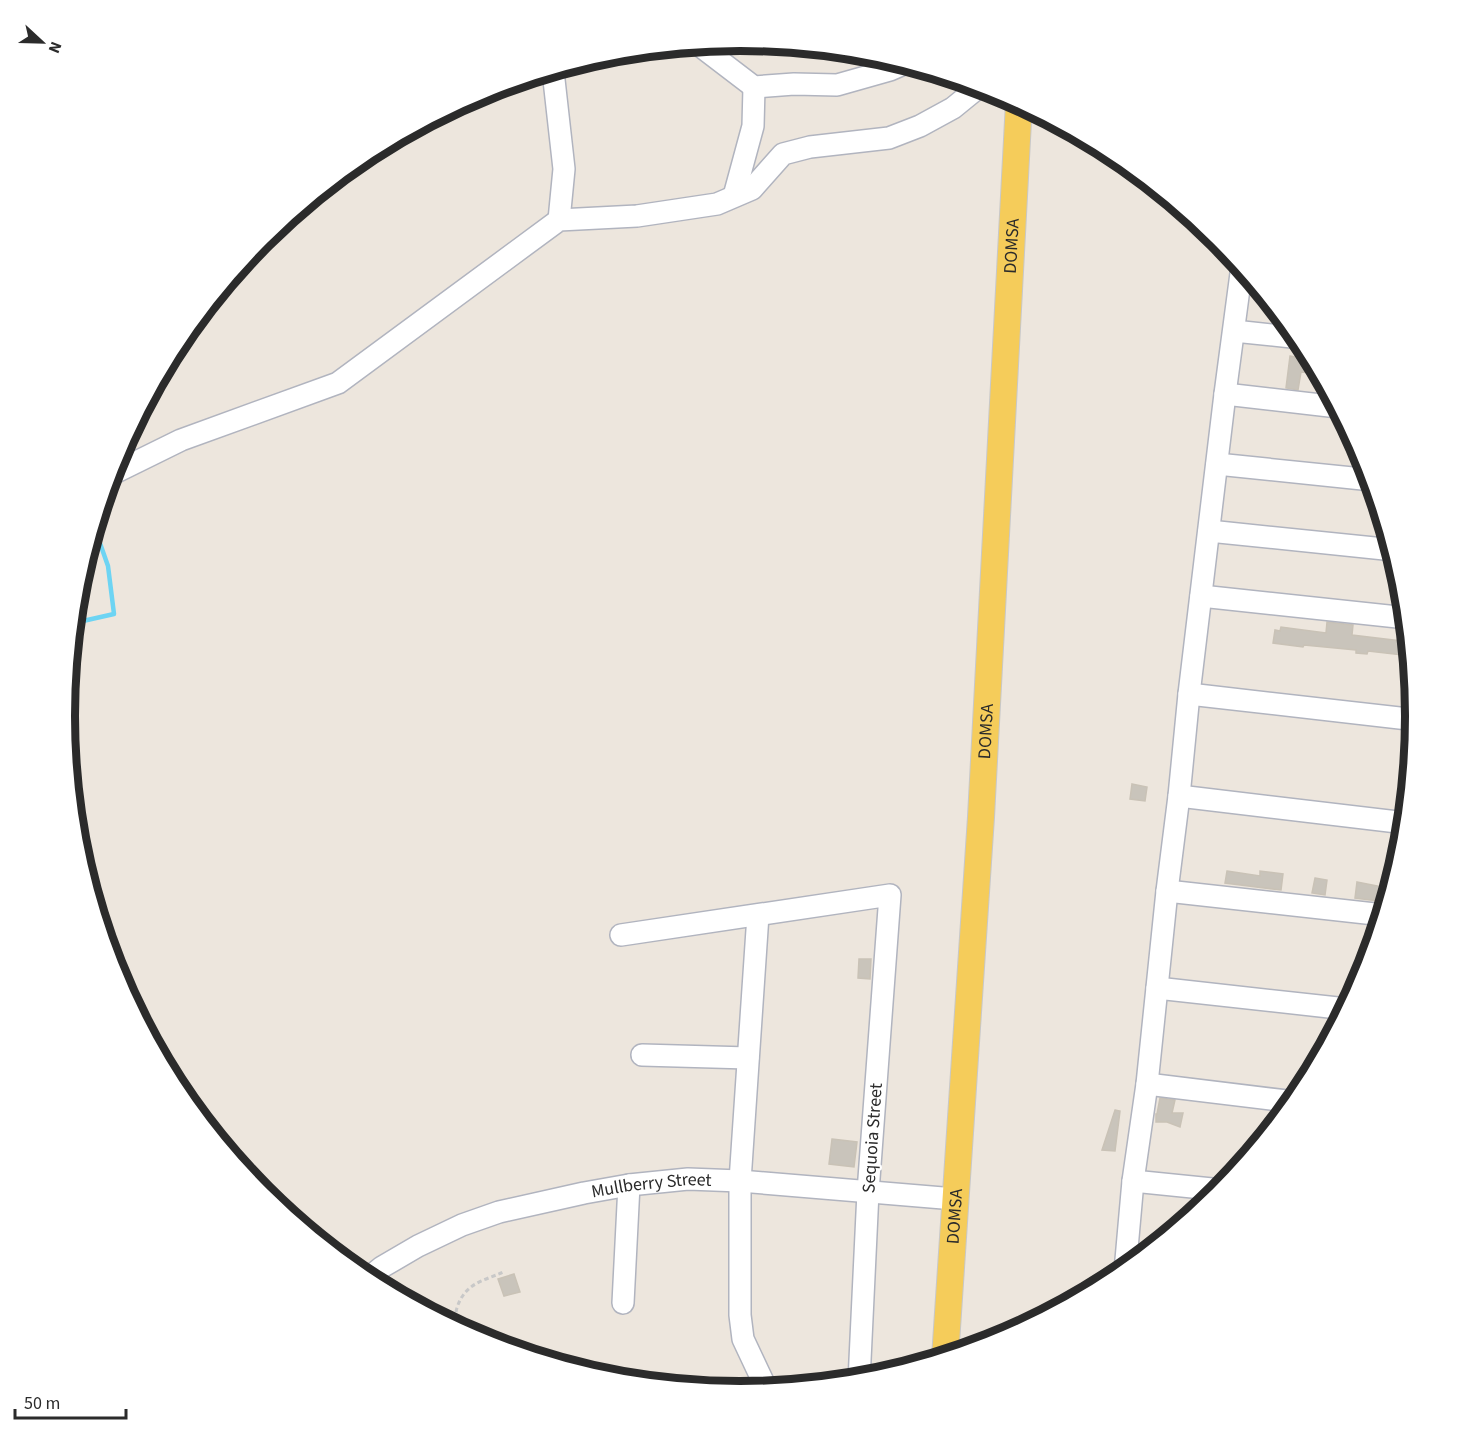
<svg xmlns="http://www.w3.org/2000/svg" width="1482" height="1433" font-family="'Source Sans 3',sans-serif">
	<rect width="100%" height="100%" fill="#ede6dd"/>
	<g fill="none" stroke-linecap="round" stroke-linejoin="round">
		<path stroke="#6dd4f3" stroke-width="4.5" d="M74,623L114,614L108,566L95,529"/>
	</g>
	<g fill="#c9c4bb" stroke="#c9c2b6" stroke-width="1.5">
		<path d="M1290,356L1313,360L1312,373L1301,372L1298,390L1286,388Z"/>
		<path d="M1327,622L1353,625L1352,635L1410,642L1411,656L1368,651L1367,654L1356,653V650L1304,645L1303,647L1273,643L1275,630L1280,631L1281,627L1326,633Z"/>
		<path d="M1132,784L1147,787L1145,801L1130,799Z"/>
		<path d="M1227,871L1260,876V871L1283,874L1281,890L1225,883Z"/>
		<path d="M1315,878L1327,880L1325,895L1312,893Z"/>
		<path d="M1357,882L1388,888L1386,902L1355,898Z"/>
		<path d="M859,959H871L870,979L858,978Z"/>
		<path d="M1160,1098L1175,1100L1172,1113H1183L1180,1127L1167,1122H1156V1114H1157Z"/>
		<path d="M1115,1110L1120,1111L1115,1151L1102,1150Z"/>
		<path d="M832,1139L857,1142L854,1167L829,1164Z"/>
		<path d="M514,1274L520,1292L504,1296L498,1279Z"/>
	</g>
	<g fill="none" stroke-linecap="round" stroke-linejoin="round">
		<g stroke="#b1b4bf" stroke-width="24">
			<g id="minor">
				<path d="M699,45L754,87L794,84L837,85L890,70L906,63"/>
				<path d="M553,71L564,169L559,220"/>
				<path d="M734,196L753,126L754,87"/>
				<path d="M1234,331L1301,338"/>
				<path d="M1225,394L1338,407"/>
				<path d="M1217,464L1372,480"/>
				<path d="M112,474L181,440L338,383L559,220L637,216L717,204L752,189L783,154L810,147L889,138L920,126L953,108L980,86"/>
				<path d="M1209,531L1394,550"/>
				<path d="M1201,596L1407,618"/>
				<path d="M1189,694L1417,720"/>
				<path d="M1179,796L1406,823"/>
				<path d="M1167,891L1384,915"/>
				<path d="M758,915L740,1181V1315L743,1339L767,1390"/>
				<path d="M621,935L890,895L868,1192L859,1381"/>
				<path d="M1157,988L1347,1009"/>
				<path d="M642,1055L748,1058"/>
				<path d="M1147,1084L1295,1102"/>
				<path d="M1133,1181L1222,1190"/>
				<path d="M1125,1271L1133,1181L1147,1084L1167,891L1179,796L1189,694L1225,394L1242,266"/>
				<path id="s1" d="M367,1279L382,1267L418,1246L462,1225L499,1212L584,1193L629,1185L688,1179L740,1181L955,1199"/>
				<path d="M623,1303L629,1185"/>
			</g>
		</g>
		<g stroke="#c8c8c8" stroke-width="28">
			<g id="major">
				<path id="s2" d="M945,1358L981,817L1019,102"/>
			</g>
		</g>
		<path stroke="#c8c8c8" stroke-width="3" stroke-dasharray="4.5 3" stroke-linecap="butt" d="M456,1327C453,1313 459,1296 471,1287C480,1280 493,1277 503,1272"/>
		<use href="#minor" stroke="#fff" stroke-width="21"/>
		<use href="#major" stroke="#f5cc5a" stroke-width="26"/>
	</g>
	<g text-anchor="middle" stroke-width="4.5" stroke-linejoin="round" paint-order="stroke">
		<g font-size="18" fill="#2b2b2b" stroke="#fff">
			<text dy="6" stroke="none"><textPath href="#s2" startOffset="1114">DOMSA</textPath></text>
			<text dy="6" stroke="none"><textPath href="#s2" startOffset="628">DOMSA</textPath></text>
			<text transform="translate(872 1138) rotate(-86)" y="6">Sequoia Street</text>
			<text dy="6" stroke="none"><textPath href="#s1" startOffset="304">Mullberry Street</textPath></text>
			<text dy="6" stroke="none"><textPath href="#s2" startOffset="142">DOMSA</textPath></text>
		</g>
	</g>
	<path d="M0 0H1482V1433H0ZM75 716a665 665 0 1 1 1330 0a665 665 0 1 1-1330 0Z" fill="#fff" fill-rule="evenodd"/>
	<path fill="none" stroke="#2b2b2b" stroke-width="8" d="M75 716a665 665 0 1 1 1330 0a665 665 0 1 1-1330 0Z"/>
	<g transform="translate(42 42) rotate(112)" stroke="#ffffff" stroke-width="4.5" paint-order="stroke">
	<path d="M0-4.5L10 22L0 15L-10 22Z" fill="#2b2b2b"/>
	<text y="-9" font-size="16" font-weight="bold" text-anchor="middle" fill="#2b2b2b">N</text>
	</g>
	<path d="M15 1409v9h111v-9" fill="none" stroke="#2b2b2b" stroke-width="3"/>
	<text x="24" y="1409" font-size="18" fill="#2b2b2b" stroke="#ffffff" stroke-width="4.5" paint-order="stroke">50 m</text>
</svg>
